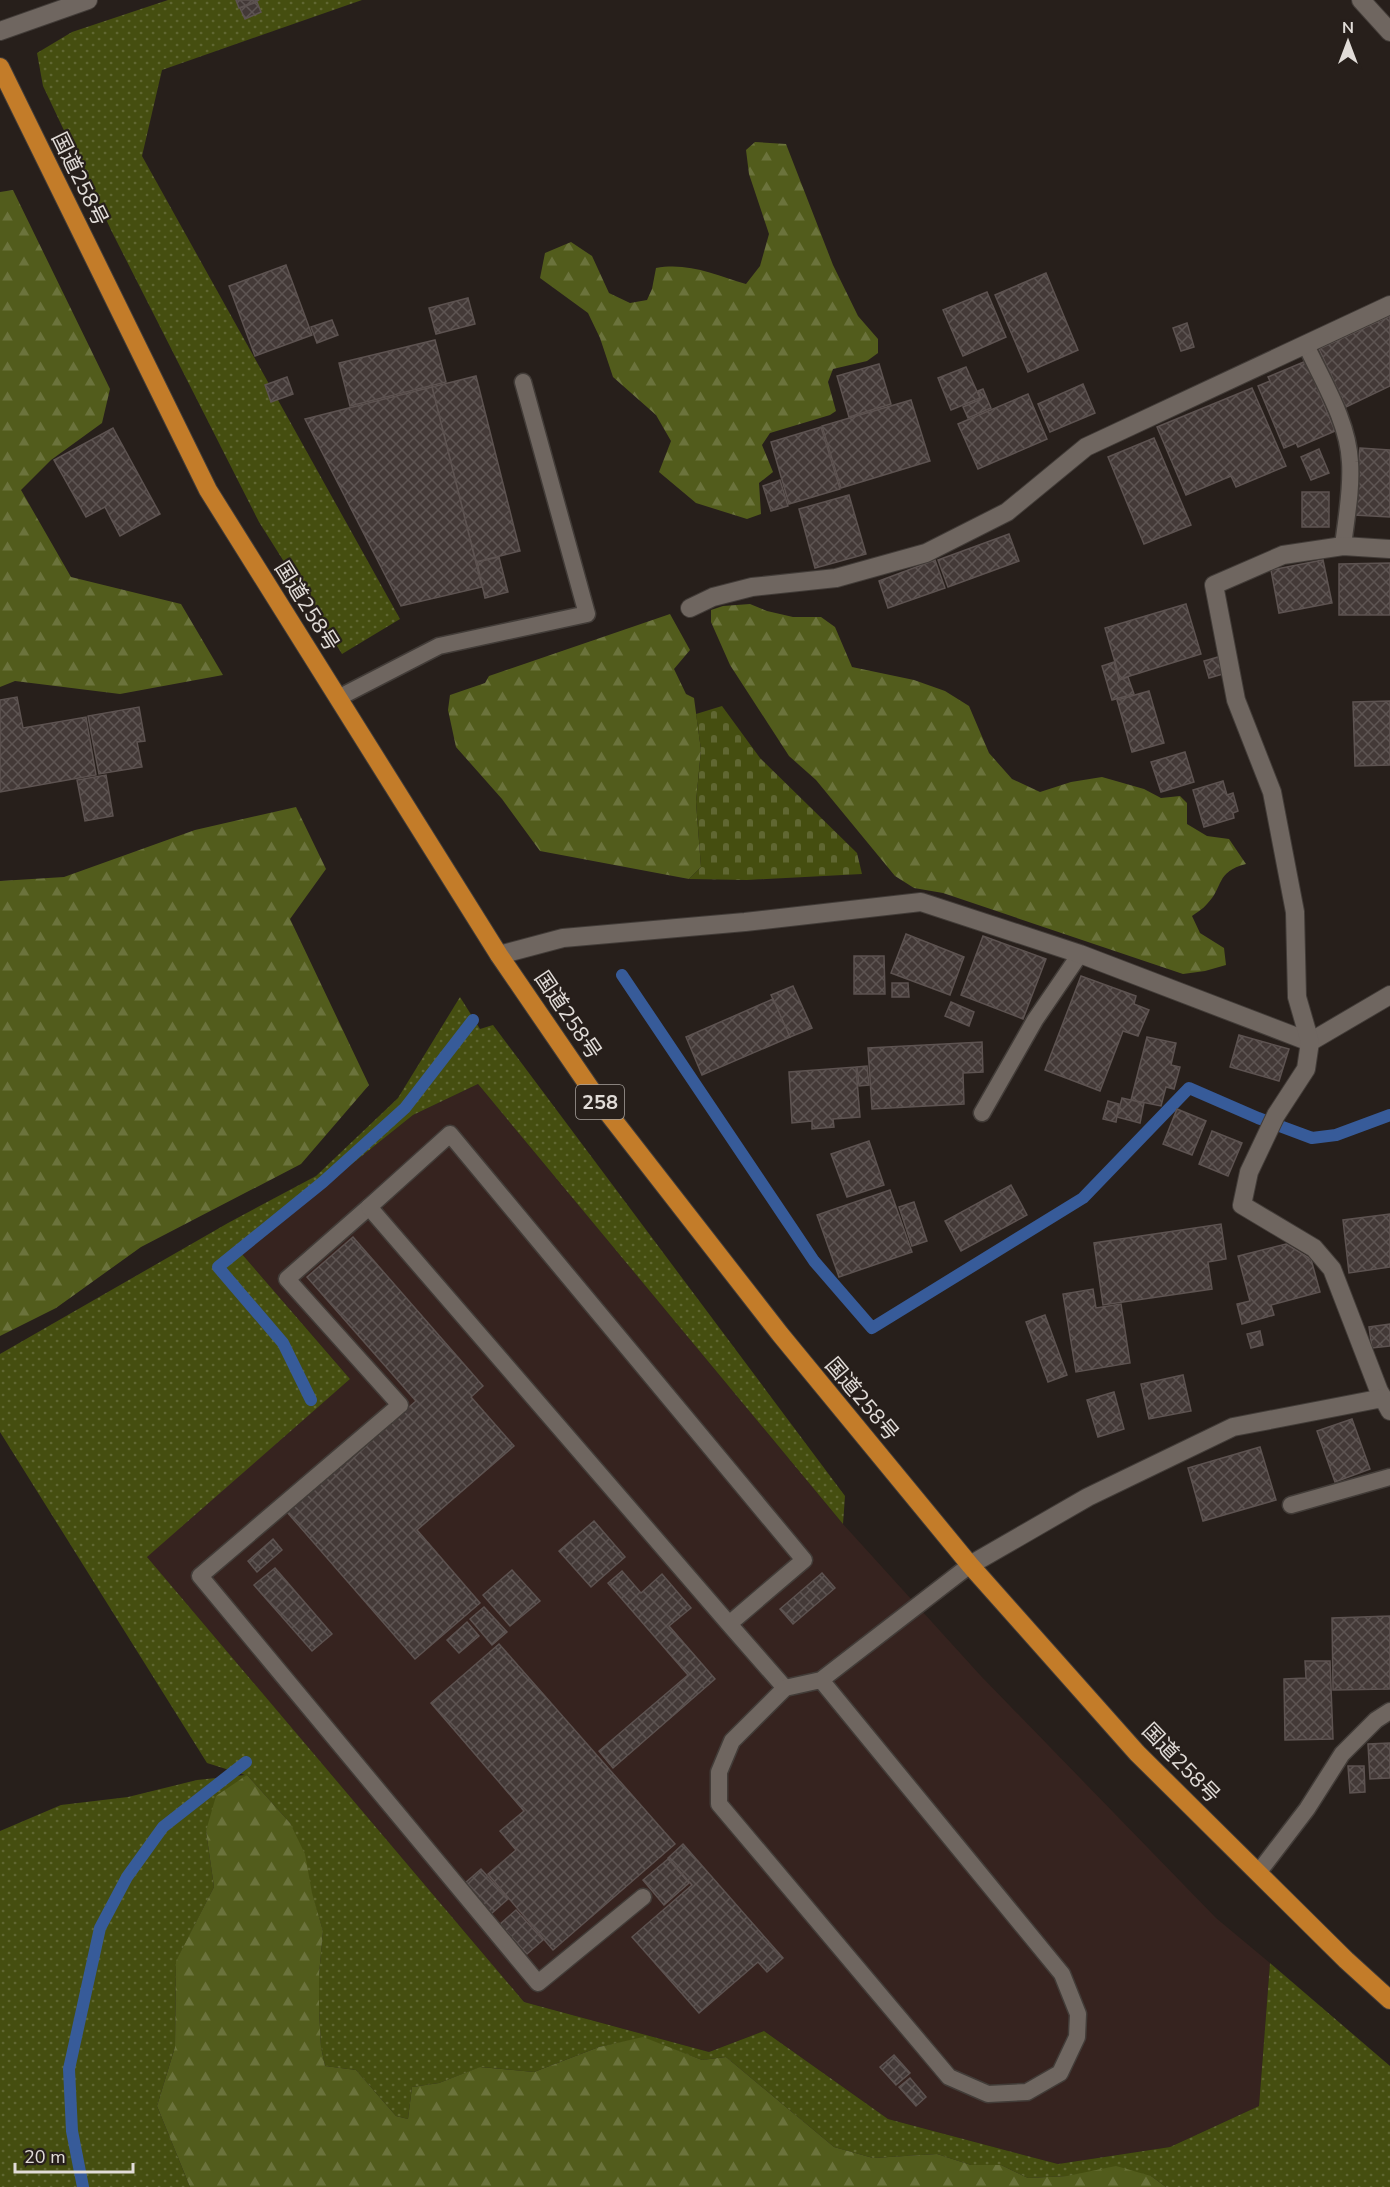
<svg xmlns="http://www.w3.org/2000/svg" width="1390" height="2187" font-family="'Nunito Sans','Noto Sans JP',sans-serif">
	<defs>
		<pattern id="grass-dots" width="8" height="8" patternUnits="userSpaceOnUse" patternTransform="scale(1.5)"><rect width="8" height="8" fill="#454e10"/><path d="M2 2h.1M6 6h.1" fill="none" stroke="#606732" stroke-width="1.8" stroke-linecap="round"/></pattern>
		<pattern id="forest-firs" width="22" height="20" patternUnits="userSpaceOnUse" patternTransform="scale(1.5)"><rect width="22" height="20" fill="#525c1c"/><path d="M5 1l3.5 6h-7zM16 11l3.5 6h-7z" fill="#6b733c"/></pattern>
		<pattern id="cemetery-stones" width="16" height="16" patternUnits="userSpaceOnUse" patternTransform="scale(1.5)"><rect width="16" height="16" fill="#454e10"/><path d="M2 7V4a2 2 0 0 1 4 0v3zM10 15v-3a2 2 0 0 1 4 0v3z" fill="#606732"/></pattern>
		<pattern id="building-cross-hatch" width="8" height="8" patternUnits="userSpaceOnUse" patternTransform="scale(1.5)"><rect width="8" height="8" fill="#433937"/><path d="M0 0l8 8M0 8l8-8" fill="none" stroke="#5e5553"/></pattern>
	</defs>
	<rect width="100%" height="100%" fill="#271f1b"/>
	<path fill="#36231f" d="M478,1084L843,1524L980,1675L1216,1918L1270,1963L1259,2106L1170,2147L1058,2164L888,2119L764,2031L709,2052L524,2002L146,1556L350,1379L241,1253L413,1115Z"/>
	<g fill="url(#grass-dots)">
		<path d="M168,0H362L162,70L142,156L400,619L342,654L259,522L112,232L43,86L37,53L72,32Z"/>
		<path d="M460,997L480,1029L493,1025L845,1496L843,1524L478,1084L413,1115L241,1253L350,1379L147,1557L524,2002L709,2052L764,2031L888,2119L1058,2164L1170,2147L1259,2106L1270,1963L1390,2066V2187H1166L1151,2176H1067L1028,2178L1001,2165H971L937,2154L873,2158L834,2147L726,2057L702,2060L643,2038L599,2047L534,2072L481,2067L439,2083L412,2087L408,2119L396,2116L356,2070L325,2066L321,2047L319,2009V1975L323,1931L290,1823L247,1775L206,1831L214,1887L176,1962L175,2047L157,2106L190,2187H0V1831L61,1805L128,1797L197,1780L245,1775L207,1763L0,1432V1354L228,1223L316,1176L398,1098Z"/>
	</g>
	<g fill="url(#forest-firs)">
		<path d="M755,142L786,144L833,265L858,316L878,339V353L867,361L833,369L828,382L836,411L830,415L770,433L762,445L773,472L759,483L761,514L747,519L696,503L659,472L671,441L656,415L613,377L600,338L588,313L540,278L545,253L571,242L592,256L609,293L630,303L647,300L652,289L656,268C688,262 716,275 746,284L760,266L769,234L749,174L746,150Z"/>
		<path d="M13,190L110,389L102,423L51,460L21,490L71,577L181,604L223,675L120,694L15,681L0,687V192Z"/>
		<path d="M750,604L767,611L793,617H821L835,627L852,667L914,680L945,691L969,706L989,753L1012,779L1040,792L1071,782L1102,777L1144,789L1161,798L1180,796L1187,803V824L1207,836L1229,839L1246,864C1215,872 1224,887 1207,904C1203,909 1197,912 1192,916L1200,933L1224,948L1226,965L1205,971L1183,974L943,893L914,888L895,876L816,780L789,756L730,665L711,622V610L723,606Z"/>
		<path d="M670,614L690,650L674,669L686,694L694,698L701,750L696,802L701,867L689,879L540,851L502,799L456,747L448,710L450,695L485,683L489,676Z"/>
		<path d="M296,807L326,869L290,919L369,1085L301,1164L141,1247L56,1308L0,1336V881L64,877L195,830Z"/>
		<path d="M247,1775L290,1823L305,1854L312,1893L323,1931L319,1975V2009L321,2047L325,2066L356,2070L396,2116L408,2119L412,2087L439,2083L480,2067L534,2072L599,2047L643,2037L702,2060L726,2057L834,2147L873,2158L937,2154L971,2165H1001L1028,2178L1067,2176L1116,2166L1151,2176L1166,2187H190L157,2106L175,2047L176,1961L214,1887L206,1831L216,1796Z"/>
	</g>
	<path fill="url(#cemetery-stones)" d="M722,706L760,758L857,853L862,874L747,880L689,879L701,867L696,802L701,750L696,714Z"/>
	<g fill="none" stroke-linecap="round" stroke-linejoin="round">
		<g stroke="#375b99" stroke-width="12">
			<path d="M622,975L814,1261L872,1328L1083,1198L1189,1088L1258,1118L1312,1138L1336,1135L1390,1115"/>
			<path d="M311,1400L283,1343L218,1267L323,1182L405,1108L473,1020"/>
			<path d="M83,2187L72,2131L69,2069L100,1928L127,1877L163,1827L246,1762"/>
		</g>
	</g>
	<g fill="url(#building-cross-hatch)" stroke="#5d5351" stroke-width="1.5">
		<path d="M236,0H259L239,8Z"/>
		<path d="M257,2L261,12L245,19L240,8Z"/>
		<path d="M286,265L312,335L255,356L229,286Z"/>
		<path d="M1046,273L1078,350L1028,372L995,295Z"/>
		<path d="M987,292L1006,337L963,356L943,310Z"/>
		<path d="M468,298L475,324L436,334L429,308Z"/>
		<path d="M1390,316V386L1346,407L1319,349Z"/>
		<path d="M332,320L338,335L317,343L311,327Z"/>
		<path d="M1187,323L1194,347L1181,351L1173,328Z"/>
		<path d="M435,340L446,382L350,406L339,363Z"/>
		<path d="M1306,361L1335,431L1298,447L1296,443L1284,448L1258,386L1270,381L1268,377Z"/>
		<path d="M879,364L891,404L849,417L837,376Z"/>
		<path d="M966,367L980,398L951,410L938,378Z"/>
		<path d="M476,376L520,551L476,562L432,387Z"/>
		<path d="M287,377L293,394L271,402L265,385Z"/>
		<path d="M1083,384L1095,413L1050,432L1038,404Z"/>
		<path d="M432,387L482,587L401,606L305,419Z"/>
		<path d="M1252,388L1286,466L1236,487L1231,476L1186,495L1157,427Z"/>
		<path d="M983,389L991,408L968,418L963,407L981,399L978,391Z"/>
		<path d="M1028,394L1047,439L978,469L958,424Z"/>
		<path d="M911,400L930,461L841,488L822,426Z"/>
		<path d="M821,427L840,489L789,504L771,442Z"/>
		<path d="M113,428L160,514L120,536L105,507L86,517L54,460Z"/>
		<path d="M1154,438L1191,525L1144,544L1108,457Z"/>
		<path d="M1360,448L1390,450V517L1354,515Z"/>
		<path d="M1319,449L1329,473L1311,480L1301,457Z"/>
		<path d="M780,480L788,506L771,511L763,486Z"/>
		<rect x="1302" y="492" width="27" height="35"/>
		<path d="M849,495L866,554L815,568L799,509Z"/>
		<path d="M1009,534L1019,561L948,587L938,560Z"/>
		<path d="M499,557L508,592L485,598L477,562Z"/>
		<path d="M935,560L945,588L888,608L879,581Z"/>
		<path d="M1323,560L1332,603L1279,613L1271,570Z"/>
		<path d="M1390,563V615H1339V564Z"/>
		<path d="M1186,604L1201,654L1120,679L1105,628Z"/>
		<path d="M1218,657L1223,674L1209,678L1204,661Z"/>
		<path d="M1114,662L1119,680L1128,677L1134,694L1112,700L1102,666Z"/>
		<path d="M1149,691L1164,743L1132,752L1117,700Z"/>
		<path d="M17,697L23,728L86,717L96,775L0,792V700Z"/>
		<path d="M1390,701V765L1355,766L1353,702Z"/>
		<path d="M139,707L145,741L137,742L142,767L99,774L88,716Z"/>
		<path d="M1185,752L1194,782L1161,792L1151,762Z"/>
		<path d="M106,775L113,816L85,821L77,780Z"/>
		<path d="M1223,781L1227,795L1233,793L1238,811L1233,813L1234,818L1204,827L1193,790Z"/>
		<path d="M906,934L964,957L950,995L891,973Z"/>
		<path d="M983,936L1046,959L1023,1019L961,995Z"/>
		<path d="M854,956H884L885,994H854Z"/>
		<path d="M1081,976L1136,996L1134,1004L1149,1010L1138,1036L1123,1031L1100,1091L1045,1070Z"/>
		<path d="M892,983H908L909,997H892Z"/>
		<path d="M793,986L812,1028L790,1037L771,995Z"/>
		<path d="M773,999L790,1037L702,1075L686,1037Z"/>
		<path d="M951,1002L974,1012L969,1026L945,1016Z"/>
		<path d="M1239,1035L1289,1049L1279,1081L1230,1067Z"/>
		<path d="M1147,1037L1176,1043L1171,1065L1180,1067L1174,1089L1166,1087L1161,1106L1131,1100Z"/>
		<path d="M982,1042L983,1072L963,1073L964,1104L872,1109L868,1048Z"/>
		<path d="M867,1066L869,1085L859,1086L857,1067Z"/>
		<path d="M856,1067L860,1117L833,1119L834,1127L812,1129V1121L792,1123L789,1072Z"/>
		<path d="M1122,1098L1144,1103L1140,1123L1117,1117Z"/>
		<path d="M1108,1101L1119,1104L1116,1122L1103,1119Z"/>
		<path d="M1177,1109L1206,1121L1192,1155L1163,1144Z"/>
		<path d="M1212,1131L1242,1143L1228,1176L1199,1164Z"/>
		<path d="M869,1141L884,1185L847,1197L831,1154Z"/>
		<path d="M1011,1185L1027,1215L961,1251L945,1221Z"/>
		<path d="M890,1190L912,1252L839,1277L817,1215Z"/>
		<path d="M914,1202L927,1241L912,1246L899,1207Z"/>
		<path d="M1390,1214V1267L1349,1273L1343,1220Z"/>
		<path d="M1221,1224L1226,1259L1208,1262L1212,1289L1103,1305L1094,1243Z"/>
		<path d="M353,1237L483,1386L471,1397L514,1446L417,1530L480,1603L415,1659L287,1512L416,1401L307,1277Z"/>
		<path d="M1286,1244L1311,1259L1320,1292L1271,1305L1274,1315L1242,1324L1237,1304L1250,1301L1238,1256Z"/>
		<path d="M1093,1289L1096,1308L1121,1304L1130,1363L1076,1372L1063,1294Z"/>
		<path d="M1045,1315L1067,1375L1048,1382L1026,1322Z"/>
		<path d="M1390,1324V1346L1372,1348L1369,1327Z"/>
		<path d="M1260,1331L1263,1345L1251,1348L1247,1334Z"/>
		<path d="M1183,1375L1191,1411L1149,1419L1141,1384Z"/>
		<path d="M1114,1392L1124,1429L1098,1437L1087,1400Z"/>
		<path d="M1352,1419L1370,1469L1335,1482L1317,1431Z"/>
		<path d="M1260,1447L1276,1500L1203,1521L1188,1468Z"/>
		<path d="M594,1521L625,1557L591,1587L559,1551Z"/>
		<path d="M273,1539L282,1550L257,1572L248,1561Z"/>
		<path d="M275,1568L332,1634L312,1651L254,1585Z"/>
		<path d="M512,1570L540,1601L510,1626L483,1595Z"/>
		<path d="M622,1571L641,1593L662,1574L691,1608L669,1626L715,1679L613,1768L599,1751L688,1675L608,1583Z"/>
		<path d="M822,1573L835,1588L793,1624L780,1609Z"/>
		<path d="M484,1607L507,1632L492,1645L470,1619Z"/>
		<path d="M1390,1616V1689L1333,1690L1332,1618Z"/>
		<path d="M467,1622L479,1636L459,1653L447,1640Z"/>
		<path d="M499,1644L675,1844L553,1950L488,1874L516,1850L500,1831L524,1811L431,1703Z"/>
		<path d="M1305,1661H1330L1333,1739L1285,1740L1284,1679L1306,1678Z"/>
		<path d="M1390,1743V1778L1370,1779L1368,1744Z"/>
		<path d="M1348,1766H1364L1365,1792L1350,1793Z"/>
		<path d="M683,1844L783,1958L767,1972L758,1962L699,2013L632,1937L692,1885L668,1858Z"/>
		<path d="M668,1859L689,1883L664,1905L643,1880Z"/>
		<path d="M481,1869L508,1899L491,1914L465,1883Z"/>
		<path d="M516,1910L543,1940L527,1954L500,1924Z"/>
		<path d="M894,2055L910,2073L896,2085L880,2067Z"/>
		<path d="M910,2078L926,2097L916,2106L899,2087Z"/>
	</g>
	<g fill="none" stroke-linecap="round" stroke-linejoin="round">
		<g stroke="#423c38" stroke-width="19">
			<g id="lane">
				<path d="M1306,345C1323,382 1348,421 1350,462C1352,490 1346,519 1343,546"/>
				<path d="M338,698L439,646L587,614L523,382"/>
				<path d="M982,1113L1035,1020L1080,954"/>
				<path d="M369,1207L287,1279L400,1405L200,1576L538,1983L643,1897"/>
				<path d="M1291,1505L1390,1477"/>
				<path d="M729,1624L804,1560L450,1134L369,1207L729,1624L785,1688"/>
				<path d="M821,1680L1062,1974L1078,2014L1077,2037L1060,2073L1027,2092L988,2094L949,2077L719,1804V1772L732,1741L785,1688L821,1680L970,1565"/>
				<path d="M1258,1873L1307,1809L1342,1754L1376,1720L1390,1711"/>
			</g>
		</g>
		<g stroke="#423c38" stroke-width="20">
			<g id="street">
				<path d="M1361,0L1390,32"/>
				<path d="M690,608L713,597L752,587L836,578L926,553L1007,512L1086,447L1390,305"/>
				<path d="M499,955L563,938L745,922L921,902L1080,954L1310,1042L1390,995"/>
				<path d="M1383,1398L1379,1391L1332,1269L1314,1248L1242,1205L1249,1172L1276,1115L1306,1069L1310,1042L1297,997L1295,912L1272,792L1236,700L1214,585L1283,555L1343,546L1390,549"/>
				<path d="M970,1565L1088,1497L1233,1427L1383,1398L1390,1411"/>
			</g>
		</g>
		<g stroke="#423c38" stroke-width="20">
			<path id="secondary" d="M0,31L88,0"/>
		</g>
		<g stroke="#423c38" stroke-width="20">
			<path id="highway" d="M0,67L208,490L499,955L601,1104L780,1334L970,1565L1137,1753L1346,1960L1390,2000"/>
		</g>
		<use href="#lane" stroke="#6f6660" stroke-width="16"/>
		<use href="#street" stroke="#6f6660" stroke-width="18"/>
		<use href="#secondary" stroke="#6f6660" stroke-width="18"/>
		<use href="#highway" stroke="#c37c29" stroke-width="18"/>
	</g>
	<g text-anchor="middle" stroke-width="4.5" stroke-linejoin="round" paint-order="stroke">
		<rect fill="#271f1b" stroke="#a9a39f" stroke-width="1.5" x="576" y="1085" width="48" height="34" rx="4.5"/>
		<g font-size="20" font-weight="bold" fill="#e1dcd8">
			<text x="600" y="1109">258</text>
		</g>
		<g font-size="21" fill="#e1dcd8" stroke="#271f1b">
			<text transform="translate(80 179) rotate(64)" y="7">国道258号</text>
			<text transform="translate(307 606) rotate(58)" y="7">国道258号</text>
			<text transform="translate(568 1015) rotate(56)" y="7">国道258号</text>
			<text transform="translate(862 1399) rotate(50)" y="7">国道258号</text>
			<text transform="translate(1181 1763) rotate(46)" y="7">国道258号</text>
		</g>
	</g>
	<g transform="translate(1348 42)" stroke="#271f1b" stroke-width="4.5" paint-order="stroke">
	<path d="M0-4.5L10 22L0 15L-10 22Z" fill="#e1dcd8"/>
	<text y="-9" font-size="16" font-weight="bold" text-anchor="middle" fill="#e1dcd8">N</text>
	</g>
	<path d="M15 2163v9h118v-9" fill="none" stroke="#e1dcd8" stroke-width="3"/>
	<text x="24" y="2163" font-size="18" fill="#e1dcd8" stroke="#271f1b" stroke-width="4.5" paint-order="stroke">20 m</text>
</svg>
